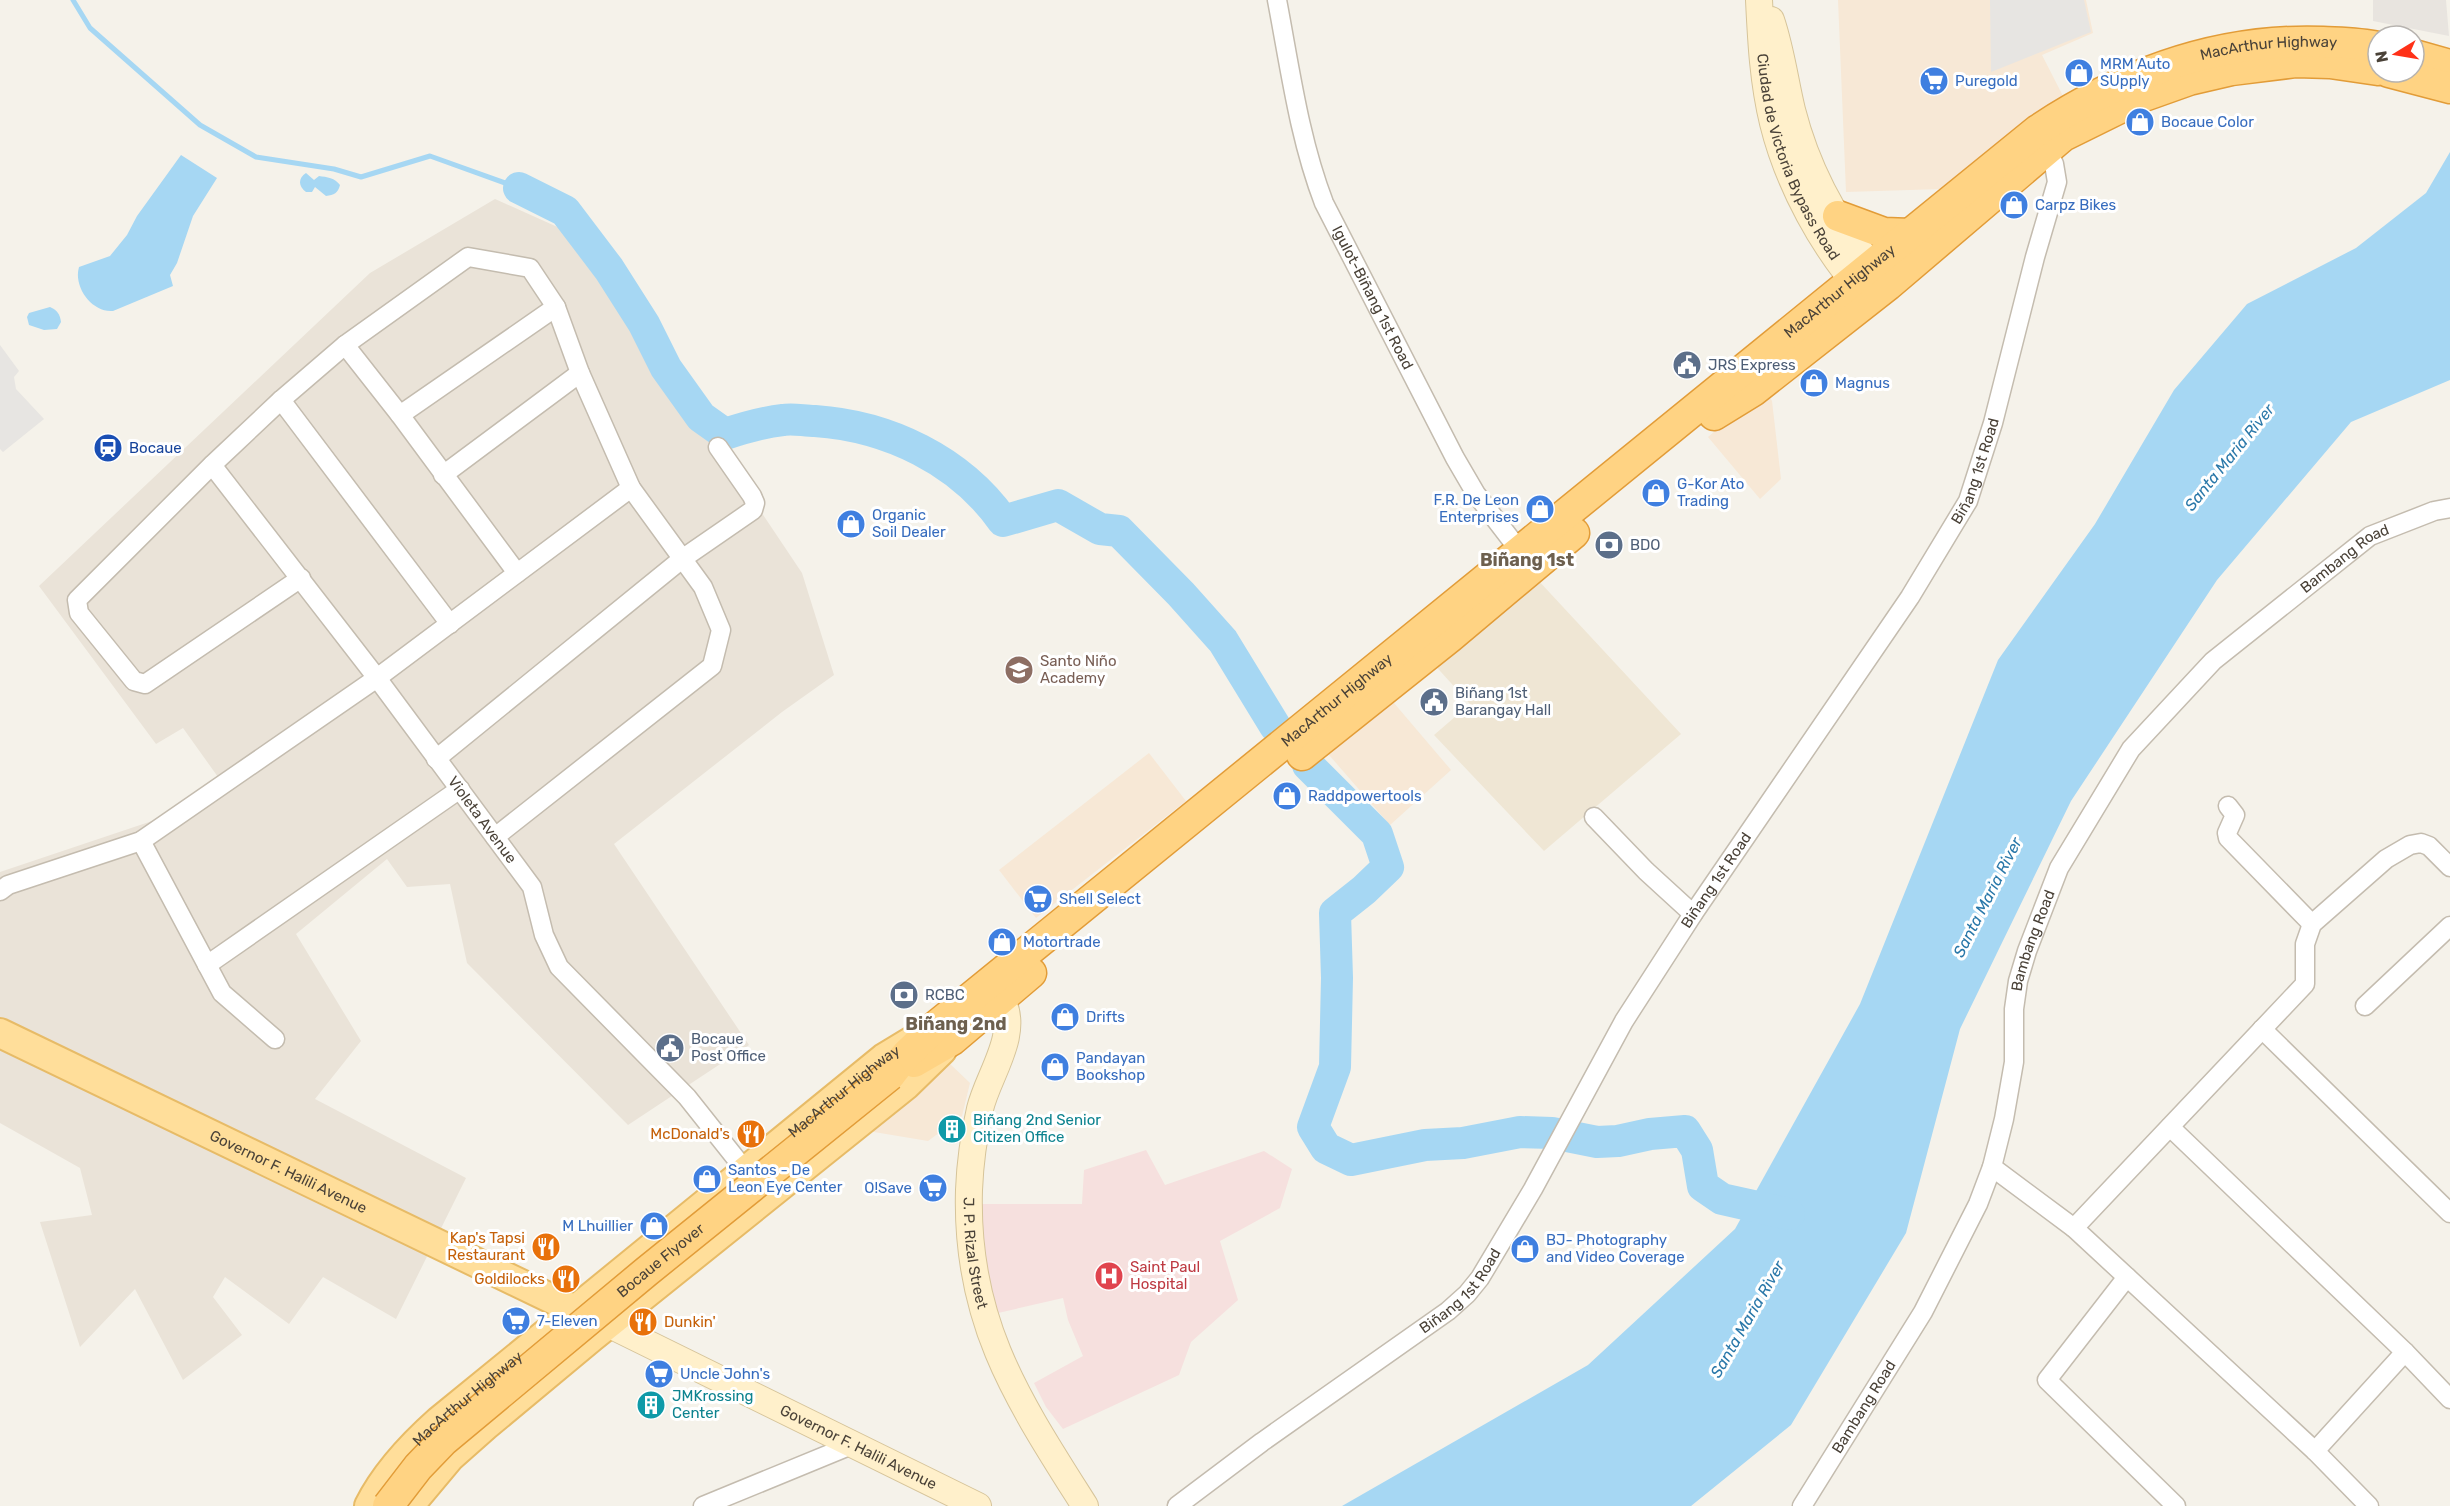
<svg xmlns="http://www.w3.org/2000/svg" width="2450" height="1506" font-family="Rubik,sans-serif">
	<rect width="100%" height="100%" fill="#f5f2ea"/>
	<path fill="#eae3d8" d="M495,199L573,234L625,316L709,434L802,573L834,675L782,712L614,844L749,1045L628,1125L467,963L450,884L407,887L387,859L296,934L361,1041L315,1099L466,1178L396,1319L323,1277L289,1324L225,1277L213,1297L242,1335L183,1380L135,1289L80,1347L40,1222L92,1215L80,1168L0,1123V872L158,819L218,777L183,728L156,744L39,586L370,273Z"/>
	<g fill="#f7e8d6">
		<path d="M1838,0H2086L2093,33L2042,55L2064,98L1942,189L1846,192Z"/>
		<path d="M1765,388L1772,401L1781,479L1760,499L1708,437Z"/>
		<path d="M1388,696L1451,770L1390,825L1323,748Z"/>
		<path d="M1149,753L1186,801L1036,918L999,870Z"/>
		<path d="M948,1062L970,1083L962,1116L928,1141L862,1130Z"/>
	</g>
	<path fill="#e8e4df" d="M2373,0H2446L2449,36L2373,21Z"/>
	<path fill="#efe6d4" d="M1537,579L1681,734L1544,851L1434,735L1470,704L1431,661Z"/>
	<path fill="#f6e0de" d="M1146,1150L1165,1185L1264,1151L1292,1169L1280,1208L1220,1241L1238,1300L1191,1342L1179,1375L1063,1429L1046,1407L1034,1383L1083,1356L1068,1320L1063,1298L998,1313L984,1262L980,1204H1082L1084,1170Z"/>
	<g fill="#e7e5e2">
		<path d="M1990,0H2084L2091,32L1991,72Z"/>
		<path d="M0,345L19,371L14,377L16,389L44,419L3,452L0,449Z"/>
	</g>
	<g fill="#a6d7f3">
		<path d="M2450,152V380L2351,422L2217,580L2071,801L1960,1029L1906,1233L1791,1425L1691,1506H1342L1588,1365L1735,1229L1860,1004L1998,660L2095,524L2174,390L2247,304L2356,248L2426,193Z"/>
		<path d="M181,155L217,178L193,216L177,263L170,275L173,286L113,311C92,313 73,287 79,267L110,256L127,235L137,216Z"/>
		<path d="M306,173L314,180L319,176C327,177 335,178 340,185C338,193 334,195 326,196L315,187L312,192H306C298,186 298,178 306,173Z"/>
		<path d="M50,307C57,310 60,314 61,322L57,329L44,330L29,325L27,317L29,313Z"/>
	</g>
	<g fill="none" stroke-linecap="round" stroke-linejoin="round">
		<path stroke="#a6d7f3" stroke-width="5" d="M73,0L90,28L200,125L256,157L334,169L361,177L430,156L519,188"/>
		<g stroke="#a6d7f3" stroke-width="32">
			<path d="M519,188L565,211L609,269L644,324L666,368L701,417L725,434C743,428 763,422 783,420C793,418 804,421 815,421C888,426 960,460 1003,521L1058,505L1100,529L1119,531L1181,594L1223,641L1275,726"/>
			<path d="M1308,765L1377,834L1388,867L1364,890L1335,913L1337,978L1335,1067L1313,1127L1326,1148L1351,1160L1425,1145L1463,1143L1520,1132L1552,1133L1597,1142L1618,1141L1650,1134L1685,1131L1697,1150L1703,1186L1722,1199L1789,1214"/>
		</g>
		<g stroke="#c4bcaf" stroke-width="21">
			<g id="minor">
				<path id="s1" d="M1277,0C1290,68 1299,138 1324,203L1455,458L1476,494L1526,559"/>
				<path d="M345,345L400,415L517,573"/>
				<path d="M281,400L450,624"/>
				<path d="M400,415L556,307"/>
				<path id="s2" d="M212,465L377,678L532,887L544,935L559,967L687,1097L745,1170"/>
				<path d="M443,475L580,373"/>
				<path d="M301,578L145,684L134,681L79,613L77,600L212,465L281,400L345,345L468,257L530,268L556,307L580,373L631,488L703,587L721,630L712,666L495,837"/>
				<path d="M436,759L682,559L753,510L755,503L752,496L718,447"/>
				<path d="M2228,806L2235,815L2227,833L2228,838L2312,924"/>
				<path d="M1594,817L1646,871L1693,914"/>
				<path d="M141,841L222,993L275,1039"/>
				<path d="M0,891L8,885L141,841L377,678L631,488"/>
				<path d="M207,965L460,789"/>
				<path d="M2365,1006L2450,926"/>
				<path d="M2262,1029L2450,1213"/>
				<path d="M2170,1127L2405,1352L2450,1399"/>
				<path d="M1992,1167L2074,1228L2315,1451L2369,1506"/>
				<path d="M2074,1228L2305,984V944L2312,924L2386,859L2410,845L2421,843L2429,846L2450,867"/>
				<path d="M2127,1277L2047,1380L2176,1506"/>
				<path d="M2315,1451L2405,1352"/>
				<path d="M703,1506L854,1444"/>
				<path id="s3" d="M1177,1506L1262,1442L1448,1311L1467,1294L1480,1278L1533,1189L1624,1021L1693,914L1910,597L1968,501L1993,423L2035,257L2057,182L2054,164L2044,142"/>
				<path id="s4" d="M1802,1506L1923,1312L1978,1204L1992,1167L2004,1119L2014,1062V1009L2018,981L2027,951L2059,868L2131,749L2213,661L2370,536L2434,511L2450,508"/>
			</g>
		</g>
		<g stroke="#d6c49a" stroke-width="28">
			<g id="secondary">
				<path id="s5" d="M1759,0C1761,41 1763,82 1773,123C1788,184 1823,248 1865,295"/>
				<path d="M1771,20C1781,49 1785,81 1792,110C1808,173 1841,231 1883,280"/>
				<path id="s6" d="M990,985C994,990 999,995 1002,1000C1020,1035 988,1075 980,1109C974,1135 970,1164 969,1190C965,1322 1018,1400 1085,1506"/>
				<path id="s7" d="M608,1324L978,1506"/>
			</g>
		</g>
		<g stroke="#e7bb67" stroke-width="32">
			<g id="primary">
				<path id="s8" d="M0,1033L575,1310"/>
				<path id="s9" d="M369,1506C385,1474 412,1445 439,1421L884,1058L917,1038"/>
				<path d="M409,1506L450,1457L485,1426L592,1337L906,1085L942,1050"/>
			</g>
		</g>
		<g stroke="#e29c38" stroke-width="33">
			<g id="trunk">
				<path d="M2414,55L2450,65"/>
				<path d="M2389,72L2450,88"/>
				<path d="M1838,216L1884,233L1911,234"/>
				<path d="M1714,415L1753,391L1888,285L2063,136L2144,96L2189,80L2232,70L2296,62L2330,63L2378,70"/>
				<path d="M1302,755L1450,637L1574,533"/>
				<path d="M914,1062L952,1040L1031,973"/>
				<path id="s10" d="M890,1075L906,1055L936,1026L2038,130C2124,73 2219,38 2323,42C2342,43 2360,43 2378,47"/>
			</g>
		</g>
		<use href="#minor" stroke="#fff" stroke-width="18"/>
		<use href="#secondary" stroke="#fff0cb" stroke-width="26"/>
		<use href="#primary" stroke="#ffde9a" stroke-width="28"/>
		<use href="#trunk" stroke="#ffd383" stroke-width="30"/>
		<g stroke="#e29c38" stroke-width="33" stroke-linecap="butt">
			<g id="trunk-bridge">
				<path id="s11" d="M388,1506L418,1467L443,1441L646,1272L890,1075"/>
			</g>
		</g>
		<use href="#trunk-bridge" stroke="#ffd383" stroke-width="30"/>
	</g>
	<defs>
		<g id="shop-disc" transform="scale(1.5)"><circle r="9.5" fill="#3f7fe0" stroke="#fff"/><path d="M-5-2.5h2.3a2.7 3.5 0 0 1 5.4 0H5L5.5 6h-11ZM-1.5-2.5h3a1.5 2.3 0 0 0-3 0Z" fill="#fff"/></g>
		<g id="supermarket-disc" transform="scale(1.5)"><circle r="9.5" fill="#3f7fe0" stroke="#fff"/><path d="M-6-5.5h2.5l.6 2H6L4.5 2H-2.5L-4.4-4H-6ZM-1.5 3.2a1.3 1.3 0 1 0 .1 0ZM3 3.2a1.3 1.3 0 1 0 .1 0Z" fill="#fff"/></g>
		<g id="civic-disc" transform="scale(1.5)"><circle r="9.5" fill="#5c6f8a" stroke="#fff"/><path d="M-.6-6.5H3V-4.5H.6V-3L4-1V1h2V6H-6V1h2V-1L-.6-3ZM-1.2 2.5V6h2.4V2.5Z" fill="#fff"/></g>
		<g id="station-disc" transform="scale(1.5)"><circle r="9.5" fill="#1a4fb4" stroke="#fff"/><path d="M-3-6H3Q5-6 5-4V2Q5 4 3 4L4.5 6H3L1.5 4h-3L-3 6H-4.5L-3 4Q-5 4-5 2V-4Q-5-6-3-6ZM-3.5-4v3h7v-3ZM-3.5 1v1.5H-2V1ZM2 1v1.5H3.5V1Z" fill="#fff"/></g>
		<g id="bank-disc" transform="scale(1.5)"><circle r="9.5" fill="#5c6f8a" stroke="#fff"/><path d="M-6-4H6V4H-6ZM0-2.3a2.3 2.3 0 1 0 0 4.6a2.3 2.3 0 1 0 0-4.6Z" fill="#fff"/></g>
		<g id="school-disc" transform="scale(1.5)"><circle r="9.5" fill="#8d6e63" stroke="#fff"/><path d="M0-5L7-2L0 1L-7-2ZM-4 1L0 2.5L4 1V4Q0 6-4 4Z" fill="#fff"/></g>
		<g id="building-disc" transform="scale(1.5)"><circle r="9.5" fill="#0f9aa8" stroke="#fff"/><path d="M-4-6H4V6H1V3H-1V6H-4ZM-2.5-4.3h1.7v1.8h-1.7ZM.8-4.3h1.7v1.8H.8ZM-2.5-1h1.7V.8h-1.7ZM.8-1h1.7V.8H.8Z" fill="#fff"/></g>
		<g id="restaurant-disc" transform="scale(1.5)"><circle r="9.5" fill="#e8710a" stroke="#fff"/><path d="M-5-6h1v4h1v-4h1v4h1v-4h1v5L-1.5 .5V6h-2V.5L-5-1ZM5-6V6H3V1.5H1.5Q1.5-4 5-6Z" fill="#fff"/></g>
		<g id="hospital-disc" transform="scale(1.5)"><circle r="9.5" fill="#e0444e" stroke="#fff"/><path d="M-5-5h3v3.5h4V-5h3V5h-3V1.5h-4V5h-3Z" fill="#fff"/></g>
	</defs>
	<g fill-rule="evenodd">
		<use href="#shop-disc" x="2079" y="73"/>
		<use href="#supermarket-disc" x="1934" y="81"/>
		<use href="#shop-disc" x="2140" y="122"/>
		<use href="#shop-disc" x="2014" y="205"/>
		<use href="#civic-disc" x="1687" y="365"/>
		<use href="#shop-disc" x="1814" y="383"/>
		<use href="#station-disc" x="108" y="448"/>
		<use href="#shop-disc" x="1656" y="493"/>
		<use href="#shop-disc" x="1540" y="509"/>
		<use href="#shop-disc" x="851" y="524"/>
		<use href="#bank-disc" x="1609" y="545"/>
		<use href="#school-disc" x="1019" y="670"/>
		<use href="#civic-disc" x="1434" y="702"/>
		<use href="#shop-disc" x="1287" y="796"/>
		<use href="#supermarket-disc" x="1038" y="899"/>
		<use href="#shop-disc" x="1002" y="942"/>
		<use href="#bank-disc" x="904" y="995"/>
		<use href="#shop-disc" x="1065" y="1017"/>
		<use href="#civic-disc" x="670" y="1048"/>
		<use href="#shop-disc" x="1055" y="1067"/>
		<use href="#building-disc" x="952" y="1129"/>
		<use href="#restaurant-disc" x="751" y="1134"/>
		<use href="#shop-disc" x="707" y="1179"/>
		<use href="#supermarket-disc" x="933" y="1188"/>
		<use href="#shop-disc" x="654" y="1226"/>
		<use href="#restaurant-disc" x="546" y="1247"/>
		<use href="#shop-disc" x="1525" y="1249"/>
		<use href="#hospital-disc" x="1109" y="1276"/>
		<use href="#restaurant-disc" x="566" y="1279"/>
		<use href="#supermarket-disc" x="516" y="1321"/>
		<use href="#restaurant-disc" x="643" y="1322"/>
		<use href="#supermarket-disc" x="659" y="1374"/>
		<use href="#building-disc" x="651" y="1405"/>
	</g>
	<g text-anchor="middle" stroke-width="6" stroke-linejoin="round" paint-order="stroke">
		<g font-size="15" fill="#4a4238" stroke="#fff">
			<text dy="5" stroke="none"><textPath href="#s10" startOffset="1736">MacArthur Highway</textPath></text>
			<text dy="5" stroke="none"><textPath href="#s5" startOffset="164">Ciudad de Victoria Bypass Road</textPath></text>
			<text dy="5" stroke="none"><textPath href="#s10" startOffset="1232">MacArthur Highway</textPath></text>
			<text dy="5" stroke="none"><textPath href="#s1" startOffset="315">Igulot-Biñang 1st Road</textPath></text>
			<text dy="5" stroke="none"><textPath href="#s3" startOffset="1329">Biñang 1st Road</textPath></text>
			<text dy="5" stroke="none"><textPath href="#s4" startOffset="1125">Bambang Road</textPath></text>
			<text dy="5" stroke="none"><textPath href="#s10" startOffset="584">MacArthur Highway</textPath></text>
			<text dy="5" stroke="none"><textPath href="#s2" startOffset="446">Violeta Avenue</textPath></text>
			<text dy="5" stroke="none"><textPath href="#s3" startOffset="843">Biñang 1st Road</textPath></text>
			<text dy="5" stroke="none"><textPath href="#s4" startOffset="621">Bambang Road</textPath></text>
			<text dy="5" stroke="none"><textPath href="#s9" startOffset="633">MacArthur Highway</textPath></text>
			<text dy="5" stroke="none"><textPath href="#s8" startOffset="320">Governor F. Halili Avenue</textPath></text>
			<text dy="5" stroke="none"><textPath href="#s6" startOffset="279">J. P. Rizal Street</textPath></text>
			<text dy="5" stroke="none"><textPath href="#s11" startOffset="368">Bocaue Flyover</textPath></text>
			<text dy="5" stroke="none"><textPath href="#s3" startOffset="357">Biñang 1st Road</textPath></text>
			<text dy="5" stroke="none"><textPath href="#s9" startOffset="147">MacArthur Highway</textPath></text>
			<text dy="5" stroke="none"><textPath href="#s4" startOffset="117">Bambang Road</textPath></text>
			<text dy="5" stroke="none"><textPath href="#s7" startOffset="279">Governor F. Halili Avenue</textPath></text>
		</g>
		<g font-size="15" fill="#366cbe" stroke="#fff" text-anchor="start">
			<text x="2100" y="69">MRM Auto<tspan x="2100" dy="17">SUpply</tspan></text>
			<text x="1955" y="86">Puregold</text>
			<text x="2161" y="127">Bocaue Color</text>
			<text x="2035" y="210">Carpz Bikes</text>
			<text x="1835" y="388">Magnus</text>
			<text x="1677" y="489">G-Kor Ato<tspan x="1677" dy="17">Trading</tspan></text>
			<text x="1519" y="505" text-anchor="end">F.R. De Leon<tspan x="1519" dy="17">Enterprises</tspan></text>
			<text x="872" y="520">Organic<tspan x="872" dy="17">Soil Dealer</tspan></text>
			<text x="1308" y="801">Raddpowertools</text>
			<text x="1059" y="904">Shell Select</text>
			<text x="1023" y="947">Motortrade</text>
			<text x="1086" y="1022">Drifts</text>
			<text x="1076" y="1063">Pandayan<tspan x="1076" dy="17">Bookshop</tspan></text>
			<text x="728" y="1175">Santos - De<tspan x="728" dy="17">Leon Eye Center</tspan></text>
			<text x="912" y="1193" text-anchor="end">O!Save</text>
			<text x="633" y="1231" text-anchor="end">M Lhuillier</text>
			<text x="1546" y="1245">BJ- Photography<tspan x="1546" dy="17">and Video Coverage</tspan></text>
			<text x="537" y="1326">7-Eleven</text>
			<text x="680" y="1379">Uncle John's</text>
		</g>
		<g font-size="15" fill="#4e5e75" stroke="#fff" text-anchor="start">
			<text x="1708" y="370">JRS Express</text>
			<text x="1630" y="550">BDO</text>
			<text x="1455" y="698">Biñang 1st<tspan x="1455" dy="17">Barangay Hall</tspan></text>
			<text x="925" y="1000">RCBC</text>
			<text x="691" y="1044">Bocaue<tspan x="691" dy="17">Post Office</tspan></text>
		</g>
		<g font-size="15" fill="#164399" stroke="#fff" text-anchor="start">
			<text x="129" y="453">Bocaue</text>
		</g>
		<g font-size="15" fill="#785e54" stroke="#fff" text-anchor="start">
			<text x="1040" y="666">Santo Niño<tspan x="1040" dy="17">Academy</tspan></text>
		</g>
		<g font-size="15" fill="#0d838f" stroke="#fff" text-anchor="start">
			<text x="973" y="1125">Biñang 2nd Senior<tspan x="973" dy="17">Citizen Office</tspan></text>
			<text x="672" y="1401">JMKrossing<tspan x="672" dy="17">Center</tspan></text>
		</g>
		<g font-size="15" fill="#c56008" stroke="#fff" text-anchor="end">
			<text x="730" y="1139">McDonald's</text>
			<text x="525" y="1243">Kap's Tapsi<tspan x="525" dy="17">Restaurant</tspan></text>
			<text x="545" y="1284">Goldilocks</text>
			<text x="664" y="1327" text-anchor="start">Dunkin'</text>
		</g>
		<g font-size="15" fill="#be3a42" stroke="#fff" text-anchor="start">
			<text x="1130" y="1272">Saint Paul<tspan x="1130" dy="17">Hospital</tspan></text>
		</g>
		<g font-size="16" font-style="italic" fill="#2a78a9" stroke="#fff">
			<text transform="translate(2229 457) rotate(-51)" y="6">Santa Maria River</text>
			<text transform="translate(1987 897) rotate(-63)" y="6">Santa Maria River</text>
			<text transform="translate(1747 1319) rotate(-60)" y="6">Santa Maria River</text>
		</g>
		<g font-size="18" font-weight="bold" fill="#6d604f" stroke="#fff">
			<text x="1527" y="566">Biñang 1st</text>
			<text x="956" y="1030">Biñang 2nd</text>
		</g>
	</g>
	<g transform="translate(2396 54) rotate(259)"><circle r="28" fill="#ffffff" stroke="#b7b3af" stroke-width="1.5"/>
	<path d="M0-4.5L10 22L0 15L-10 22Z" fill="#ff3118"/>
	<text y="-9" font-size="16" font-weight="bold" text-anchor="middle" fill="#4a4238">N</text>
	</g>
</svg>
